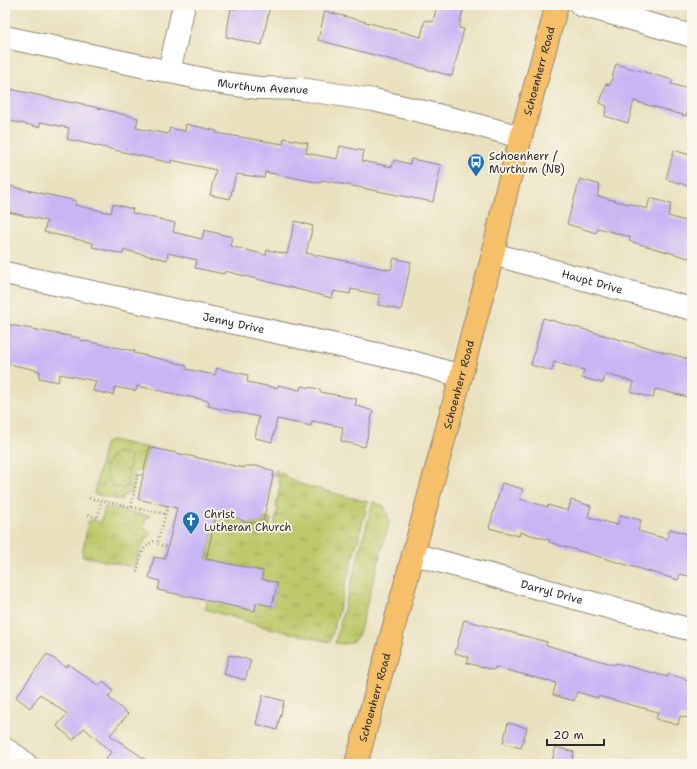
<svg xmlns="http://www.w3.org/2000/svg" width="697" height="769" font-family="'Shantell Sans',sans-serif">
	<defs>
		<pattern id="grass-tufts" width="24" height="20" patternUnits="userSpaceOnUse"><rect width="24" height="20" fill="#bdc96b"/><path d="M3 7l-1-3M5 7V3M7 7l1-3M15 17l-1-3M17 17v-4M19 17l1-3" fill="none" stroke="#9aa358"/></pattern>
		<pattern id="park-dots" width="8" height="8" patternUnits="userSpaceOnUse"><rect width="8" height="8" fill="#bdc96b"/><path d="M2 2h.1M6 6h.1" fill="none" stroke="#9aa358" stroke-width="1.8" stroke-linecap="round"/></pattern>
	</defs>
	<rect width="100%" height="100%" fill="#fbf7ec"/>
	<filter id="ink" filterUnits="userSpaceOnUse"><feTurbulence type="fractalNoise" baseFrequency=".025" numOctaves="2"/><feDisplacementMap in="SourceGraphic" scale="8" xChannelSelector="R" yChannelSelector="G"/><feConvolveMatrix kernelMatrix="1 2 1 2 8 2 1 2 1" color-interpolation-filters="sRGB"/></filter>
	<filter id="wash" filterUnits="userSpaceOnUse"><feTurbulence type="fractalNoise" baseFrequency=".012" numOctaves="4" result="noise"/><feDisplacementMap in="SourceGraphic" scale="16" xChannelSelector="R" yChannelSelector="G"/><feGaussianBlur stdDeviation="0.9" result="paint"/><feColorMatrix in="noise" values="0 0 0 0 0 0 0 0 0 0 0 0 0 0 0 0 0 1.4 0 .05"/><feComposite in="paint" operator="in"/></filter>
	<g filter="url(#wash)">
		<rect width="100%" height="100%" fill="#e9e1be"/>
		<g fill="url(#grass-tufts)" stroke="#747a4b">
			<path d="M111,440L148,448L142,472L135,471L134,476H136L131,493L123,496L122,500L94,494L105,444Z"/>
			<path d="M275,470L300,484L368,502L330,642L261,626L205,609L208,600L255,611L256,603L272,606L277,583L262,579L263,571L206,559L216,517L228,519L230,511L247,523L263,522L264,518L271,519L268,533H273L278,508L276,507L280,485L278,480L279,476L273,475Z"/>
			<path d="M373,502L384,506L388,517L389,523L359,633C354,644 346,645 335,643Z"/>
			<path d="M105,507L150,516L146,518L144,527L147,531L151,533C142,544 139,551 136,565L133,567L82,556L88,522L91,520L101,522Z"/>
		</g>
		<path fill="url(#park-dots)" stroke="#747a4b" d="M117,452L131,456L127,486L123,489L113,486L107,477L105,469L108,460Z"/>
		<g id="blocks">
			<g fill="#c8b6f4">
				<path d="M238,5H270L262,45L226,37L231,8L237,9Z"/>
				<path d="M437,5H464L459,28L464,29L452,76L318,40L325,11L421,37L425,20L433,22Z"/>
				<path d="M616,64L673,80L671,84L692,90V96L686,116L634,101L628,123L605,116L607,106L600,103L606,84L610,85Z"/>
				<path d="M10,89L73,103L74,102L138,118L136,128L168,134L170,128L185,131L186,124L217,131L216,133L283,144L284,138L308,143L306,153L337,159L340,146L364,151L362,161L392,167L394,160L410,164L411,159L441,165L433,202L322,180L321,183L265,172L264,178L236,174L230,199L210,195L216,170L171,160V163L67,139L69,128L41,122L39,127L5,120V110Z"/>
				<path d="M674,150L692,156V187L666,179Z"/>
				<path d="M580,179L600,185L597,196L628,204V203L647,209L650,198L671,204L668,216L692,223V259L629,241L630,237L598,228L596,233L567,224Z"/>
				<path d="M5,185L76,201L75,205L111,213L113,204L133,209L132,213L175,223L173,232L202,239L204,230L232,237L230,246L266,255L267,250L287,254L295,221L313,226L306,253L391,270L394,258L411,262L401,310L378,305L380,295L351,289L350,294L334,291L332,298L225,271L224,274L195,268L197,260L168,253L167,260L124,250L123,254L92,247L93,243L44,232L47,221L5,211Z"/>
				<path d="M543,318L692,360V398L655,389L653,398L631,392L634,382L606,374L603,383L582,378L584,370L554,362L552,371L531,365Z"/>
				<path d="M5,324L80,338V340L135,351L134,353L186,365V369L215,375L217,368L248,375L247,382L277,388L278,385L300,390L301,386L320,389V392L357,399L355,405L373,411L365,447L341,441L343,427L312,421L311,426L277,419L272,442L255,438L259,417L208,406L209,401L137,386L136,391L115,387L113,395L93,391L96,381L60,374L58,382L39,378L40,371L5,363Z"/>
				<path d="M149,447L244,468L245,466H260L274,472L263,522L247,523L229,514L228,519L216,517L206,559L263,571L262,579L277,583L272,606L256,603L255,611L158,590L160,581L149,578L154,557L165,559L177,508L138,499Z"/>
				<path d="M502,483L523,489L520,499L548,507V505L568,511L571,500L591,506L588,517L617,525L621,515L641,520L638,531L667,539L670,529L692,535V577L680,574L678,580L549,542L550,540L520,532L519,536L489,528Z"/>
				<path d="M464,620L547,642L546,645L615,665L616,663L668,677V674L692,681V719L680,716L678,725L656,719L658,712L598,696V698L577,692L574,701L553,695L556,683L495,667L494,670L467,663L469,657L455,653Z"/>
				<path d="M47,654L66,667L68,664L99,686L103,681L113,691L108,697L128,714L110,735L152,764H103L111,752L84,728L73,740L57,726L67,714L40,694L30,708L16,697Z"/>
				<path d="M229,655L251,660L245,680L224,674Z"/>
				<path d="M263,695L284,701L277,730L256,724Z"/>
				<path d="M508,723L527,728L521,748L503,743Z"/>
				<path d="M556,747L574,752L571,764H551Z"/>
			</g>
		</g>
	</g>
	<g filter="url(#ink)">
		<use href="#blocks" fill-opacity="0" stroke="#8a8674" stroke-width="1"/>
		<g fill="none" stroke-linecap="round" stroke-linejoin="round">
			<g stroke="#8a8674" stroke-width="24">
				<g id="minor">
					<path d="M581,5L692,36"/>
					<path id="s1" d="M5,37L222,83L259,88L300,89L374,100L466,122L521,137"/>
					<path d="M169,72L184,5"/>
					<path id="s2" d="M493,254L692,309"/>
					<path id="s3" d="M5,273L409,361L461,376"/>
					<path id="s4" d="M413,554L692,630"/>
					<path d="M5,749L19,758L26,764"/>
				</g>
			</g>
			<g stroke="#8a8674" stroke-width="24">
				<g id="major">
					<path id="s5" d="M356,764L383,667L461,376L493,254L507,189L521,137L557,5"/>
				</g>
			</g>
			<g stroke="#8a8674" stroke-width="2.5" stroke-dasharray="1 3" stroke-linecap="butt">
				<path d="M89,498L165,514"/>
				<path d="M168,506L157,544L168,547"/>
				<path d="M131,507L138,474L143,475"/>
				<path d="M88,515L98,518L101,501"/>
				<path d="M137,572C141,556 141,546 157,540"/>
			</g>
			<use href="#minor" stroke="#fff" stroke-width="22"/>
			<use href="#major" stroke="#f6c06b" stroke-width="22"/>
		</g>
	</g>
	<defs>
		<g id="bus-pin" transform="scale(0.9)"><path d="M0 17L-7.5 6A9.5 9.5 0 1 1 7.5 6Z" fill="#1f6fb2" stroke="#fbf7ec"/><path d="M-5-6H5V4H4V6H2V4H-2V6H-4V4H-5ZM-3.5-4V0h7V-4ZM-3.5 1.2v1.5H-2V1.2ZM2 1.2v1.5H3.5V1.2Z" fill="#fff"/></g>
		<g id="church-pin" transform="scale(0.9)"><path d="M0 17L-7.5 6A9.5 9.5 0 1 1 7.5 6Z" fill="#1f6fb2" stroke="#fbf7ec"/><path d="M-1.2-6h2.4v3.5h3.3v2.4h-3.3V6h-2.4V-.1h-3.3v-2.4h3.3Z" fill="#fff"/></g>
	</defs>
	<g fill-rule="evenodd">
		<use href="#bus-pin" x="476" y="162"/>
		<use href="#church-pin" x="191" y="520"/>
	</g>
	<g text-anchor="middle" stroke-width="3.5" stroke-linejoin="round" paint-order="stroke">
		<g font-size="11" fill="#2b2b2b" stroke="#fbf7ec">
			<text dy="4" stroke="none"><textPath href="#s5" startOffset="717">Schoenherr Road</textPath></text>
			<text dy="4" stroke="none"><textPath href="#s1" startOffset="263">Murthum Avenue</textPath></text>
			<text dy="4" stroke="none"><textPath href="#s2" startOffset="103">Haupt Drive</textPath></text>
			<text dy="4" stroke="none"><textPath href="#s3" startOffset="234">Jenny Drive</textPath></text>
			<text dy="4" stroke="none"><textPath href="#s5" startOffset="393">Schoenherr Road</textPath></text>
			<text dy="4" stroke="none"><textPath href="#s4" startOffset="144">Darryl Drive</textPath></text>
			<text dy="4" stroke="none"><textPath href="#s5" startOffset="69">Schoenherr Road</textPath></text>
		</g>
		<g font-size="11" fill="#2b2b2b" stroke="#fbf7ec" text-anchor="start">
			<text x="489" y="160">Schoenherr /<tspan x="489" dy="13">Murthum (NB)</tspan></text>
			<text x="204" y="518">Christ<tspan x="204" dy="13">Lutheran Church</tspan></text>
		</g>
	</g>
	<rect width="697" height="769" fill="none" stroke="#fbf7ec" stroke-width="20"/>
	<path d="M547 739v6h57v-6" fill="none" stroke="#2b2b2b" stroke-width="2"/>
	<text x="553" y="739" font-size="12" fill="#2b2b2b" stroke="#fbf7ec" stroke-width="3" paint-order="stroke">20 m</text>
</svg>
